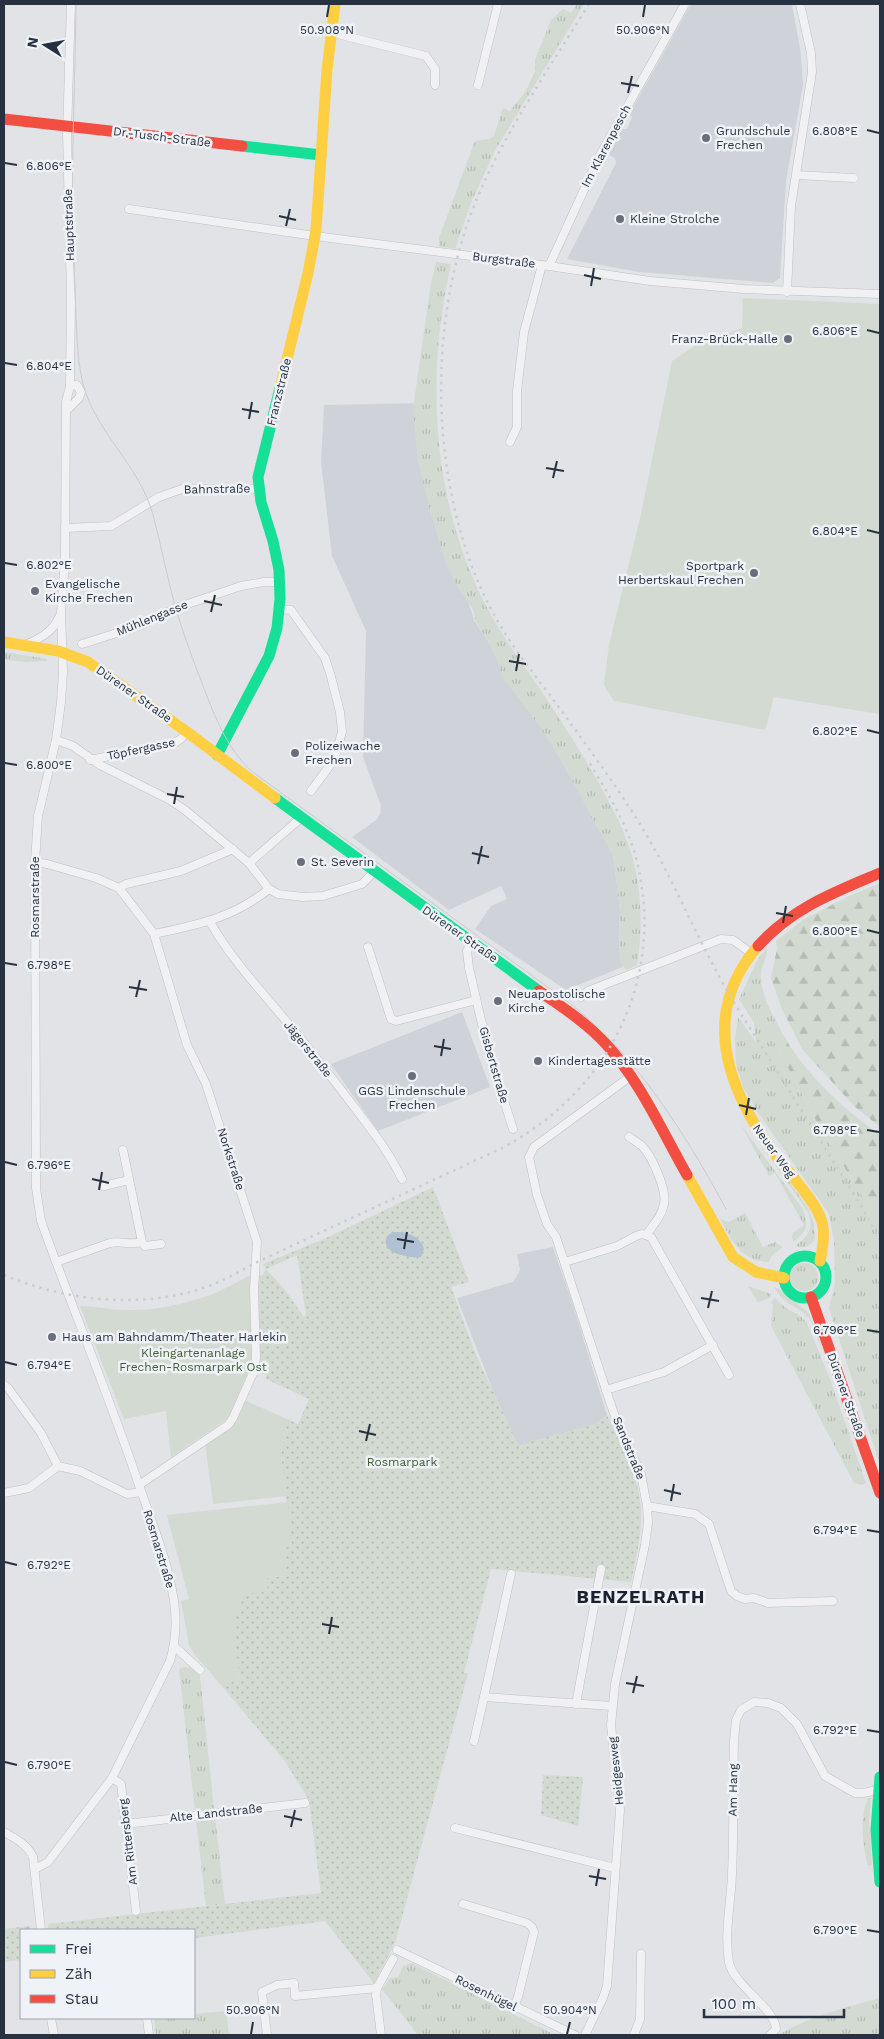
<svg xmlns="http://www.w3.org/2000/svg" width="884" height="2039" font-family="'Work Sans',sans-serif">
	<defs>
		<pattern id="grass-tufts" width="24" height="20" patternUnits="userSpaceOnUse" patternTransform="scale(1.25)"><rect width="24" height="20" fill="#d2dad1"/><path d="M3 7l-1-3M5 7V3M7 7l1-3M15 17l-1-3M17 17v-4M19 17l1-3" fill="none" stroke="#b4bcb4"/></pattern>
		<pattern id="forest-firs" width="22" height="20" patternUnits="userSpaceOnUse" patternTransform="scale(1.25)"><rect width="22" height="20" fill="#d2dad1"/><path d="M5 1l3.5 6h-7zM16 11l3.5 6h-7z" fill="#b4bcb4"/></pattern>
		<pattern id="park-dots" width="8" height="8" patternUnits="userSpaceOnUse" patternTransform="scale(1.25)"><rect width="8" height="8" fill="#d2dad1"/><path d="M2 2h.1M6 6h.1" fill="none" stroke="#b4bcb4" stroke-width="1.8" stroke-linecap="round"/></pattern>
	</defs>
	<rect width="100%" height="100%" fill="#e1e3e6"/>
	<g fill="#cfd3d9">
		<path d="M691,4H792L801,54L803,85L786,181L780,278L773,283L639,272L567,259L616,163L615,158L609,155L622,129H627L632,117L630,114L631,111Z"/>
		<path d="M424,403L442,518L474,620L538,718L613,854L620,910L619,951L623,967L566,990L475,929L491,906L507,899L501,886L449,910L352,837L376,820L380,814L381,806L363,757L366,631L332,556L321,462L324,405Z"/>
		<path d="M462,1012L490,1087L378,1131L331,1064Z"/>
		<path d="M553,1247L573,1305L607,1415L596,1424L518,1446L493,1391L457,1298L513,1282L520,1270L517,1254Z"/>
	</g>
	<g fill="url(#grass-tufts)">
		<path d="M577,4H584L497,147L472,200L455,249L439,246V238L475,141L489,139L494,136L503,108L510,111L526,91L535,71V60L551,20L563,9L571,13Z"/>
		<path d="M436,262L451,264C425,377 432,502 486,606C499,631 515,653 531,676C555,711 577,745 598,782C611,805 623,827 631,853C642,888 643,930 637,965L627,970L620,962L619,951L620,910L613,854L594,822L566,768L540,727L503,678L492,648L475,620L473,609L459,590L446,564L431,514L418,462L413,409L431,283Z"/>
		<path d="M4,652L47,659V661L26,662L7,660H4Z"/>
		<path d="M767,947C768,957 761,965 761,974C760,996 775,1019 785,1038H778L775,1043L819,1126L880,1225V1465L829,1308L835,1284L834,1241L829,1214L757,1111L743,1087L736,1063L735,1038L738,1017L756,1042L754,1023L739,999L757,961Z"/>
		<path d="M737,1109L808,1208L814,1224L815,1239C810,1247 804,1249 795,1246C809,1236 814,1228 808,1212Z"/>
		<path d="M741,1125L802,1208C809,1224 808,1231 793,1242L792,1236L794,1232L804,1225L775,1173L769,1176Z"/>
		<path d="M745,1213L763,1247L775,1242L783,1247L772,1255L769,1262C741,1262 732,1240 720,1219L729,1222Z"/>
		<circle cx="804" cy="1277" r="14"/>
		<path d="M748,1286L771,1294L770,1298L758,1302Z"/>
		<path d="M774,1287L779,1289L809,1313L854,1429L811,1321C799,1304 784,1307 774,1287Z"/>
		<path d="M775,1298C785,1311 798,1311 807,1323L830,1379L866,1483L862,1485L854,1483L771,1326L773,1305L771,1302Z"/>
		<path d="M184,1667L193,1668L200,1676L214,1809L195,1811L179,1669Z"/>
		<path d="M868,1798H871L869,1820L872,1865L868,1866C863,1845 859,1819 868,1798Z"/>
		<path d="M215,1817L225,1904L206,1906L196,1819Z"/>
		<path d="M412,1963L555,2035H418L382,1989L390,1978L398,1977L403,1966Z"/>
		<path d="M880,1998V2035H779C807,2017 848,2007 880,1998Z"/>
		<path d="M226,2011L229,2035H156L154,2018H194V2014Z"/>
	</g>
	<g fill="url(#forest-firs)">
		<path d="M880,883V1127L855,1107L802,1049L782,1009L771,978L777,949L776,941L803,920L849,896Z"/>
		<path d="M778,1038H785C808,1077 844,1109 880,1135V1225L819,1126L775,1043Z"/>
	</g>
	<g fill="url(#park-dots)" fill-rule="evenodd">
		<path d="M433,1187L469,1282L451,1287L476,1355L518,1445L596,1424L607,1415C619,1441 634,1466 639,1494C645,1523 637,1554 631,1582L491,1569L464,1673H468L395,1943L374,1983L325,1921L194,1938V1930H49L48,1924L321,1893L309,1800L284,1760L221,1685L239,1680L234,1623L243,1593L267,1591V1578L287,1576L283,1547L292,1546L281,1455L287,1419L298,1424L309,1399L266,1379L267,1376L262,1373L256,1374L257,1276L263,1275L266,1268L263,1264L324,1239ZM297,1255L306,1315L304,1317L285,1290L266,1269Z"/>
		<path d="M543,1775L583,1777L578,1826L541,1815Z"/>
		<path d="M30,1926L31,1930H21V1960L4,1962V1929Z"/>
	</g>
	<g fill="#d2dad1">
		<path d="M743,298L880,304V714L774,697L765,730L614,701L604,685L609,645L641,514L672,361L696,345L742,328Z"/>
		<path d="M251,1275L253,1356L248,1376L229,1418L171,1457L166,1411L124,1419L80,1306C96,1306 110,1310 126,1310C156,1311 185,1304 213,1294C226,1289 238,1281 251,1275Z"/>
		<path d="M244,1400L287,1419L281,1455L286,1496L213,1504L205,1443L232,1425Z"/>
		<path d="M288,1502L292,1546L283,1547L287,1576L267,1578L268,1591L243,1594L234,1623L239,1680L221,1685L195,1655L189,1645L181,1601L189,1599L167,1515Z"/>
	</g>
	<path fill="#afc1d2" d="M395,1232C407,1231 421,1237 424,1249L421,1257C414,1258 400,1256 393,1252C383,1247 383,1234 395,1232Z"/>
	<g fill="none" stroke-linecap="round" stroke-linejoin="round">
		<g stroke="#bfc1c4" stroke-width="9">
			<g id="street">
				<path d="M333,33L426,56L435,69V85"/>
				<path d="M478,85L498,4"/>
				<path d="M796,175L854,178"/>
				<path d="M129,209L315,236L549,266L650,281L744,289L880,294"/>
				<path d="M549,266L600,155L685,4"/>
				<path d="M787,292L791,206L812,72L811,53L800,4"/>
				<path d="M67,410L79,398L81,392L77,385L70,386"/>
				<path d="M510,442L517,427V391L524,332L542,265"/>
				<path d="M65,528L111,526L159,497L182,489H258"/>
				<path d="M280,609L291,610L325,658L330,673L340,712L342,732L334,760L311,791"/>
				<path d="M82,644L139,626L176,608L241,586L264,582H280"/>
				<path d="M25,645C39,639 53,632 59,617"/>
				<path d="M56,740L73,746L100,765L170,800L185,810L249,863L269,889L278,894L303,897L323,896L362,884L374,872"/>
				<path d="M90,760L174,743L181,739L187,732"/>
				<path d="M35,862L47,864L96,878L119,888L154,934L187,1045L206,1084L257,1242L254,1290L256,1358L254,1371L233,1418L228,1425L139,1485"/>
				<path d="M249,863L301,818"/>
				<path d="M119,888L126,884L181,871L233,849"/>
				<path d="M210,922C230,957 256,985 282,1016C308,1047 333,1079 358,1112C374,1133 390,1154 402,1179"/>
				<path d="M154,934C197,925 233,918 269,889"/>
				<path d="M472,941L467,951L469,968L488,1050L513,1129"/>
				<path d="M368,947L391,1019L396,1021L476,1000"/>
				<path d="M581,997L588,991L721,939L733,940L751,953"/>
				<path d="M629,1137C633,1140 639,1143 642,1146C652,1156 667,1190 664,1204C662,1216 653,1225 646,1235"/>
				<path d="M123,1150L142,1242L145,1246L161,1244"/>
				<path d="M104,1186L129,1180"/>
				<path d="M56,1262L110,1243C122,1240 128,1246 142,1242"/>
				<path d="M565,1262L617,1246L636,1236L642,1234L651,1237L729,1375"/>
				<path d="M4,1385L8,1388L41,1433L58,1466L80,1471L127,1494L141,1492"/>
				<path d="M606,1390L664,1372L713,1345"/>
				<path d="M4,1493L29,1488L58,1466"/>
				<path d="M647,1506L695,1514L709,1524L731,1591L737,1596L745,1599L754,1598L768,1603L833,1601"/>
				<path d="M511,1574L484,1697L612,1706"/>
				<path d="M174,1646L200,1670"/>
				<path d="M576,1704L601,1569"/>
				<path d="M474,1741L484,1697"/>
				<path d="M112,1778L121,1784L136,1911"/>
				<path d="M126,1824L305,1803"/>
				<path d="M455,1828L615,1868"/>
				<path d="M4,1832C16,1839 27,1844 33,1857L41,1930"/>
				<path d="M35,1869L48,1862L112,1778L170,1661C176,1641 177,1622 174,1601C168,1562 153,1525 140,1488C110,1398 73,1310 41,1221L36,1188V1169L35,862L38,816L56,740L61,702L63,672L61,613L65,559L66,402L70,386L71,294L67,133L71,4"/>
				<path d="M463,1904L527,1923L532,1927L534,1932L518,1997L514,2007"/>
				<path d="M397,1950L575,2035"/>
				<path d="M51,2018L54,2035"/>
				<path d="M147,2018L149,2035"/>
				<path d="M267,2035L262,1992L277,1985L294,1983L295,1996L377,1988"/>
				<path d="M381,2035L376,1995L377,1988L393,1959"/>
				<path d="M585,2035L603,1998L607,1986L620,1810L611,1725L615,1684L645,1545L648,1523L647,1506L641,1474L618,1425L606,1390L556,1237L547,1224L537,1195L529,1157L534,1147L631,1076"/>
				<path d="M634,2035L640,2019L641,1954"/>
				<path d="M770,2035L776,2029C776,2009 733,1985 729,1962C724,1933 731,1903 732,1874C734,1830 733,1785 734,1741L736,1720L741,1710L754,1702L768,1703L781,1708L797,1724L825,1776L855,1793H863L878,1790"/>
			</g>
		</g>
		<use href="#street" stroke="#f1f1f3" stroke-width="8"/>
		<g stroke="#16e098" stroke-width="11">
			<path d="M242,146L321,155"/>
			<path d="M217,755L269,656L277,628L280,599L279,570L273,541L261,502L258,477L280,388"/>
			<path d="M275,798L539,991"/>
			<circle cx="805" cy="1277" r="21"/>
			<path d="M880,1777L876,1830L880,1882"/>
		</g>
		<g stroke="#ffcf43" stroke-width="11">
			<path d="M280,388L308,273L316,230L327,70L335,4"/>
			<path d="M4,642L58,651L88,662L187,732L275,798"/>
			<path d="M758,946C698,1015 728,1092 777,1157C789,1173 815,1201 821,1219C826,1232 823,1248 820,1261"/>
			<path d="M687,1175L733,1257L756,1272L784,1278"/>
		</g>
		<g stroke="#f24e42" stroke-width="11">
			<path d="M4,119L242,146"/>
			<path d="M758,946C792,908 835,892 880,873"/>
			<path d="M539,991C562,1007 587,1023 606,1044C640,1081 662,1131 687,1175"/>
			<path d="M811,1297L880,1493"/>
		</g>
		<path stroke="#cacccf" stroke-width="1" d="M76,4C75,101 69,198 75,295C77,324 76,355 83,384C96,433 140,466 153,515C161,545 167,576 175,606C183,633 193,660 203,686C215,717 226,746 250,770L571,1004C587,1018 604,1032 618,1048C661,1096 696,1153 726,1209"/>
		<g stroke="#cacccf" stroke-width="2.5" stroke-dasharray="2.5 5" stroke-linecap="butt">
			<path d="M589,4C552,64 511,123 482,187C425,312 427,488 492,611C510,645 535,675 558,706C582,739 607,773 629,807C665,860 688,920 719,976C734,1004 752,1031 769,1058C801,1110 834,1162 866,1214L880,1240"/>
			<path d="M4,1275C71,1303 153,1311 221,1281C232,1276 244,1269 255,1263L500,1149C607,1094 666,981 637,862C628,824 607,793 588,760"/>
		</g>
	</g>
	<path fill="none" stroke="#283140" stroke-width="2" d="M327,17L329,5M643,17L645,5M621,83L639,86M628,93L632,76M867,130L879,133M5,163L17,165M279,216L296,220M286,226L290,209M584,275L601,279M591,286L594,268M867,330L879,333M5,363L17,365M242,409L259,412M249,419L252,402M546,468L564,471M553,478L557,461M867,530L879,533M5,563L17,565M204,601L222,605M211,612L215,595M509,661L526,664M516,671L519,654M867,730L879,733M5,763L17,765M167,794L184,797M174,804L177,787M472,853L489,857M478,864L482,846M776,913L793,916M783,923L786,906M867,930L879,933M5,963L17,965M129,987L147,990M136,997L140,980M434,1046L451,1049M441,1056L444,1039M739,1105L756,1109M746,1115L749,1098M867,1130L879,1132M5,1162L17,1165M92,1179L109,1183M99,1190L102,1172M397,1239L414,1242M404,1249L407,1232M701,1298L719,1301M708,1308L712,1291M867,1330L879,1332M5,1362L17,1365M359,1431L376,1435M366,1441L370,1424M664,1490L681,1494M671,1501L674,1484M867,1530L879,1532M5,1562L17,1565M322,1624L339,1627M329,1634L332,1617M626,1683L644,1686M633,1693L637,1676M867,1730L879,1732M5,1762L17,1765M284,1816L302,1820M291,1827L295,1810M589,1876L606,1879M596,1886L599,1869M867,1930L879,1932M251,2034L253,2022M567,2034L570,2022"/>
	<g fill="#696f7a" stroke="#eff2f6" stroke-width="2">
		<circle cx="706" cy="138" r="5"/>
		<circle cx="620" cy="219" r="5"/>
		<circle cx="788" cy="339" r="5"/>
		<circle cx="754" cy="573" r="5"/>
		<circle cx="35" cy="591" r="5"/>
		<circle cx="295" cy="753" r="5"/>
		<circle cx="301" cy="862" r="5"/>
		<circle cx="498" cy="1001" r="5"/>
		<circle cx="538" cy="1061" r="5"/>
		<circle cx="412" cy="1076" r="5"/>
		<circle cx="52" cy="1337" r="5"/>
	</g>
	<g text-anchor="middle" stroke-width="5" stroke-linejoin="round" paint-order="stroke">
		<g font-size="12" fill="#283140" stroke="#eff2f6" text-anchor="start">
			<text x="716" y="135">Grundschule<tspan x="716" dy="14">Frechen</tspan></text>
			<text x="630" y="223">Kleine Strolche</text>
			<text x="778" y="343" text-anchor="end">Franz-Brück-Halle</text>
			<text x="744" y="570" text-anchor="end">Sportpark<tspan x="744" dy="14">Herbertskaul Frechen</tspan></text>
			<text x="45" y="588">Evangelische<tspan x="45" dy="14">Kirche Frechen</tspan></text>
			<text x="305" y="750">Polizeiwache<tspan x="305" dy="14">Frechen</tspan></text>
			<text x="311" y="866">St. Severin</text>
			<text x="508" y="998">Neuapostolische<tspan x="508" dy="14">Kirche</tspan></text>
			<text x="548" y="1065">Kindertagesstätte</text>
			<text x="412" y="1095" text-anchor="middle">GGS Lindenschule<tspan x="412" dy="14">Frechen</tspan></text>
			<text x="62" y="1341">Haus am Bahndamm/Theater Harlekin</text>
		</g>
		<g font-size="12" fill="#283140" stroke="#eff2f6">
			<text transform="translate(162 137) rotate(7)" y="4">Dr.-Tusch-Straße</text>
			<text transform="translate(606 146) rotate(-62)" y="4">Im Klarenpesch</text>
			<text transform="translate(69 225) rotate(-92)" y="4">Hauptstraße</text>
			<text transform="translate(504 260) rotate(7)" y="4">Burgstraße</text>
			<text transform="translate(279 392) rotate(-76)" y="4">Franzstraße</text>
			<text transform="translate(217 489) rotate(-1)" y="4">Bahnstraße</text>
			<text transform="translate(152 618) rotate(-22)" y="4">Mühlengasse</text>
			<text transform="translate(134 694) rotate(35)" y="4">Dürener Straße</text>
			<text transform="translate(141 749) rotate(-12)" y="4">Töpfergasse</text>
			<text transform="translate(35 897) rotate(-90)" y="4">Rosmarstraße</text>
			<text transform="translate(460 934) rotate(35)" y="4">Dürener Straße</text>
			<text transform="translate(308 1049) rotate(51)" y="4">Jägerstraße</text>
			<text transform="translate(494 1065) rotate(74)" y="4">Gisbertstraße</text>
			<text transform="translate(774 1151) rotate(54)" y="4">Neuer Weg</text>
			<text transform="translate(231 1159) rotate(72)" y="4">Norkstraße</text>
			<text transform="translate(846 1395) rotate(70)" y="4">Dürener Straße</text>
			<text transform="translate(629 1448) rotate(68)" y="4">Sandstraße</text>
			<text transform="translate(159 1549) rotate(73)" y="4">Rosmarstraße</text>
			<text transform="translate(616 1771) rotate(-96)" y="4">Heidgesweg</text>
			<text transform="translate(733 1790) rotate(-89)" y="4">Am Hang</text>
			<text transform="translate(216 1813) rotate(-6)" y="4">Alte Landstraße</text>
			<text transform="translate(128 1842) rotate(-97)" y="4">Am Rittersberg</text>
			<text transform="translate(486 1993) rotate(26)" y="4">Rosenhügel</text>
		</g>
		<g font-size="12" fill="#3e5b35" stroke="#eff2f6">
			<text x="193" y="1357">Kleingartenanlage<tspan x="193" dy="14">Frechen-Rosmarpark Ost</tspan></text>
			<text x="402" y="1466">Rosmarpark</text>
		</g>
		<g font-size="18" font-weight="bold" letter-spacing="1" fill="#1a2230" stroke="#eff2f6">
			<text x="641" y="1603">BENZELRATH</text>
		</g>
	</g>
	<g font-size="12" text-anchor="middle" fill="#283140" stroke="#eff2f6" stroke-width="5" stroke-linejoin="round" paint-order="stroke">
		<text x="327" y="34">50.908°N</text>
		<text x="643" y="34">50.906°N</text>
		<text x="835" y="135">6.808°E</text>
		<text x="49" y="170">6.806°E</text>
		<text x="835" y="335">6.806°E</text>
		<text x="49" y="370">6.804°E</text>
		<text x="835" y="535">6.804°E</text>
		<text x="49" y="569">6.802°E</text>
		<text x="835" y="735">6.802°E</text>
		<text x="49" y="769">6.800°E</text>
		<text x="835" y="935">6.800°E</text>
		<text x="49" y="969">6.798°E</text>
		<text x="835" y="1134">6.798°E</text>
		<text x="49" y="1169">6.796°E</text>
		<text x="835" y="1334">6.796°E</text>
		<text x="49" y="1369">6.794°E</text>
		<text x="835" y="1534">6.794°E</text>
		<text x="49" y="1569">6.792°E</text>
		<text x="835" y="1734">6.792°E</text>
		<text x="49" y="1769">6.790°E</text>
		<text x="835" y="1934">6.790°E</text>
		<text x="253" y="2014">50.906°N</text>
		<text x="570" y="2014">50.904°N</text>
	</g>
	<rect width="884" height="2039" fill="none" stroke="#283140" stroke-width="10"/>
	<rect x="20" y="1929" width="175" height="90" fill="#eff2f6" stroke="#9fa5ad"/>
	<rect x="30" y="1945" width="25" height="8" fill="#16e098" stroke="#9fa5ad"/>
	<text x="65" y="1954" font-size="15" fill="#283140">Frei</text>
	<rect x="30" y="1970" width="25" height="8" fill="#ffcf43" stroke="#9fa5ad"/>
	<text x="65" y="1979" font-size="15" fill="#283140">Zäh</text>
	<rect x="30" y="1995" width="25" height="8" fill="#f24e42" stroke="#9fa5ad"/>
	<text x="65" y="2004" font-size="15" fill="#283140">Stau</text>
	<g transform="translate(45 45) rotate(281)" stroke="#eff2f6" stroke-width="4" paint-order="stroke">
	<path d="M0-4L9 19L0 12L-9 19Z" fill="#283140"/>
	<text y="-8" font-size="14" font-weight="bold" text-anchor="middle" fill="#283140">N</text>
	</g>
	<path d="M704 2009v8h140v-8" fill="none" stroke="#283140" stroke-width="2.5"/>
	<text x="712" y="2009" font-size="15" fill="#283140" stroke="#eff2f6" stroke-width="4" paint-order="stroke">100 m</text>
</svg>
